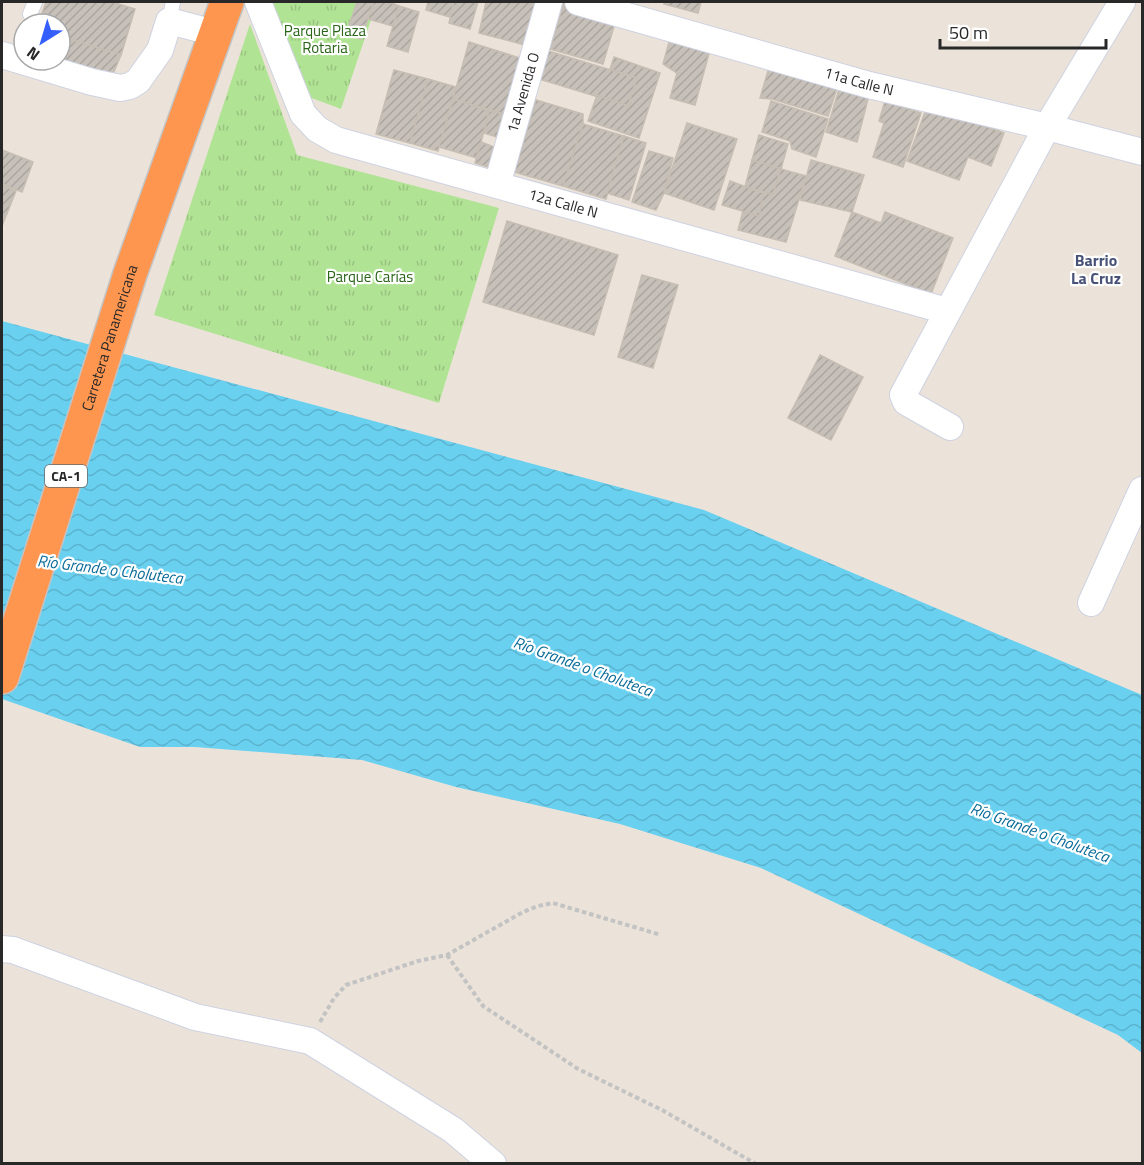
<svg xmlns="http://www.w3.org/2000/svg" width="1144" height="1165" font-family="'Titillium Web',sans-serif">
	<defs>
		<pattern id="park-tufts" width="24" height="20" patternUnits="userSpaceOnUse" patternTransform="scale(1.5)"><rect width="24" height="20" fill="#b1e394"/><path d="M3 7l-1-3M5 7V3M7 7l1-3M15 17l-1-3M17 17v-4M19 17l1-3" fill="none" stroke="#98c380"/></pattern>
		<pattern id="water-waves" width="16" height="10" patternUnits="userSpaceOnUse" patternTransform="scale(1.5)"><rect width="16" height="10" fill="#69d0f0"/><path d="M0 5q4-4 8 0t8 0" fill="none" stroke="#5bb3ce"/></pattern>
		<pattern id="building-hatch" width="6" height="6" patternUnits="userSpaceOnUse" patternTransform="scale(1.5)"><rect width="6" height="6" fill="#c6c0b9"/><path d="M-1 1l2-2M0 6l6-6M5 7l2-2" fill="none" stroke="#aaa59f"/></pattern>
	</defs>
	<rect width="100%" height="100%" fill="#ebe3d9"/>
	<g fill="url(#park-tufts)">
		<path d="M270,2H377L341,109L309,97Z"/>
		<path d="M250,24L297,155L499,208L439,403L154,315Z"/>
	</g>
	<path fill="url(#water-waves)" d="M2,321L704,510L1142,695V1053L1118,1035L761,868L620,824L456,787L362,760L195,747H140L2,699Z"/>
	<g fill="url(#building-hatch)" stroke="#c6beb3" stroke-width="1.5">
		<path d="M46,2H112L135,9L121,55L60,36V24H38Z"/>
		<path d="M357,2H374L361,39L346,34Z"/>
		<path d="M374,2H389L399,6L393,26L368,19Z"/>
		<path d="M428,2H454L450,17L426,10Z"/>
		<path d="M454,2H478L470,29L449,23Z"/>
		<path d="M486,2H535L525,45L479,33Z"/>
		<path d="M564,2L617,16L603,64L550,49Z"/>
		<path d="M665,2H701L698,13L664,4Z"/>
		<path d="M399,6L419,12L408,52L387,46Z"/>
		<path d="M671,35L711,46L695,105L670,98L677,73L663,64Z"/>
		<path d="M60,36L121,55L112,76L60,60Z"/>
		<path d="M469,42L520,58L504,114L453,99Z"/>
		<path d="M545,50L637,78L628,106L536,78Z"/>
		<path d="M614,57L660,73L639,138L588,121L597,95L628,106L637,78L610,69Z"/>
		<path d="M770,64L839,82L828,116L772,99L760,98Z"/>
		<path d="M394,70L428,79L410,143L376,134Z"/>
		<path d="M428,79L456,87L438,151L410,143Z"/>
		<path d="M841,83L870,91L857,142L826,132Z"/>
		<path d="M453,99L489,111L477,158L439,147Z"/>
		<path d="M536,100L583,114V124L563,186L514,172Z"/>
		<path d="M771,101L828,119L816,157L792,149L790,141L762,132Z"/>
		<path d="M885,101L921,113L903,167L873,157L884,123L879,121Z"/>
		<path d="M928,104L1004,133L991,166L968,157L959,180L907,161Z"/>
		<path d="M489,111L504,114L497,137L484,133Z"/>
		<path d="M687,123L737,139L714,210L664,193Z"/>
		<path d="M583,124L624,136L606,199L563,186Z"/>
		<path d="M759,135L788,144L781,169L752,160Z"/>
		<path d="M624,136L646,143L629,200L607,193Z"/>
		<path d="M481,142L494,147L488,167L475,163Z"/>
		<path d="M2,150L33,162L22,192L2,184Z"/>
		<path d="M649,151L673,158L664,193L656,210L632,202Z"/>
		<path d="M752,160L781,169L773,194L745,187Z"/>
		<path d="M811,160L864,175L852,212L800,200Z"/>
		<path d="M781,169L806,176L786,242L738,230L743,211L759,216L763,193L773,194Z"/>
		<path d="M730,181L763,193L759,216L722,205Z"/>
		<path d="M2,185L16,191L2,226Z"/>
		<path d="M852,212L881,223L885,212L953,238L931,294L835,256Z"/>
		<path d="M507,221L618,255L594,335L483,302Z"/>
		<path d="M642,275L678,285L653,368L618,357Z"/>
		<path d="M820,355L863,377L831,440L788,418Z"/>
	</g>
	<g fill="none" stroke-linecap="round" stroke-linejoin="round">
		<g stroke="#ced2e1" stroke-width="16">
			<g id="lane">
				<path d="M30,14L35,2"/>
				<path d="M169,21L173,2"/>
			</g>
		</g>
		<g stroke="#ced2e1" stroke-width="28">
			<g id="street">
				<path id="s1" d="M258,2L303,114L317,129L336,140L947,311"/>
				<path id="s2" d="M578,2L869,85L1047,127L1142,152"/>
				<path d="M2,55L92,82L120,88L130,86L138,81L160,50L169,21L215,33"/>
				<path id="s3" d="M497,185L549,2"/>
				<path d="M950,427L906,402L903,395L1047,127L1122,2"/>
				<path d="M1091,603L1142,490"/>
				<path d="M2,949L13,950L195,1017L310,1041L453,1130L493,1164"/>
			</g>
		</g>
		<g stroke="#c3c3c3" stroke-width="36">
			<g id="highway">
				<path id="s4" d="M2,677L130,274L227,2"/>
			</g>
		</g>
		<g stroke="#c3c3c3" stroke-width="4" stroke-dasharray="4.5 3" stroke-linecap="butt">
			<path d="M447,955L483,1006L578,1069L662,1110L756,1164"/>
			<path d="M320,1022L334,998L346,985L418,961L447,955L523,912L538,906L553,903L661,935"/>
		</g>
		<use href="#lane" stroke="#fff" stroke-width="14"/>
		<use href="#street" stroke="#fff" stroke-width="26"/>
		<use href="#highway" stroke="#ff9650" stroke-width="33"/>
	</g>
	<g text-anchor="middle" stroke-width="4.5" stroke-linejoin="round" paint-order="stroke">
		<rect fill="#fff" stroke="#686868" stroke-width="1.5" x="45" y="465" width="42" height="22" rx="4.5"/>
		<g font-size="14" font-weight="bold" fill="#282828">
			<text x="66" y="481">CA-1</text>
		</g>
		<g font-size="15" fill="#2a6518" stroke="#fff">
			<text x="325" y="36">Parque Plaza<tspan x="325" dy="17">Rotaria</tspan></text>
			<text x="370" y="282">Parque Carías</text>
		</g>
		<g font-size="15" fill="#282828" stroke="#fff">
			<text dy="5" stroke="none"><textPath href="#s2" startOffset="292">11a Calle N</textPath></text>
			<text dy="5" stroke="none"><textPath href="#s3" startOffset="96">1a Avenida O</textPath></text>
			<text dy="5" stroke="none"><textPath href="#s1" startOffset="399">12a Calle N</textPath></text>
			<text dy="5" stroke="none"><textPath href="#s4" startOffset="356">Carretera Panamericana</textPath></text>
		</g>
		<g font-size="16" font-weight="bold" fill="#485279" stroke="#fff">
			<text x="1096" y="266">Barrio<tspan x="1096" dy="18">La Cruz</tspan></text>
		</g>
		<g font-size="16" font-style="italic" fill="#0b6c99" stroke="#fff">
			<text transform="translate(110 569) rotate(7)" y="6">Río Grande o Choluteca</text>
			<text transform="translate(583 666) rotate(20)" y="6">Río Grande o Choluteca</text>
			<text transform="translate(1040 832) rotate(20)" y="6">Río Grande o Choluteca</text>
		</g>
	</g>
	<rect width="1144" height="1165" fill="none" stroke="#282828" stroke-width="6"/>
	<g transform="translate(42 42) rotate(217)"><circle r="28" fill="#ffffff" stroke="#a9a9a9" stroke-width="1.5"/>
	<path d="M0-4.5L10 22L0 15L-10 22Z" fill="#345ffd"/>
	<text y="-9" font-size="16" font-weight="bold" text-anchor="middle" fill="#282828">N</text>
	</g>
	<path d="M940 39v9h166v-9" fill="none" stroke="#282828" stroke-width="3"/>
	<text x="949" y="39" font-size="18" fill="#282828" stroke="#ffffff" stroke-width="4.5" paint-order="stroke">50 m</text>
</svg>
